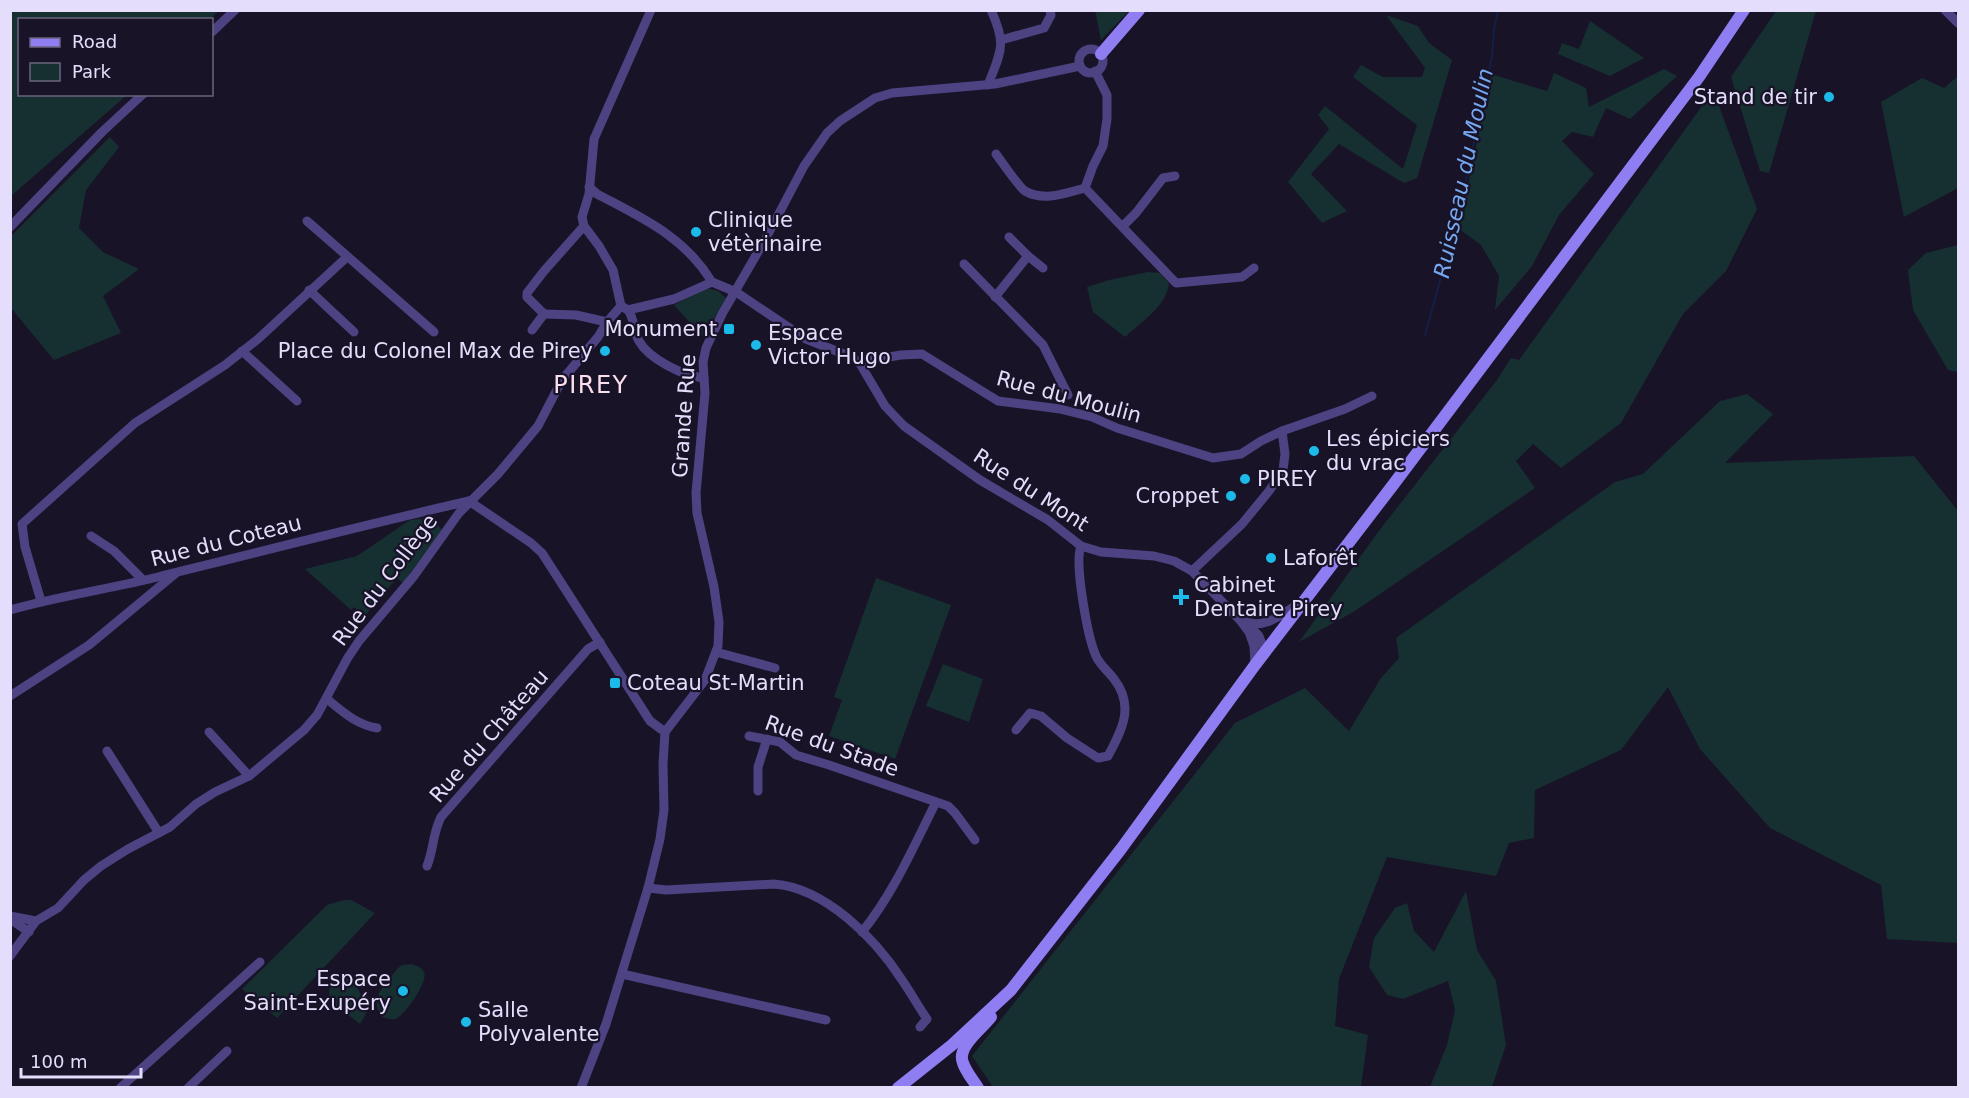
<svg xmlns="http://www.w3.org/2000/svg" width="1969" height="1098" font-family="'DejaVu Sans',sans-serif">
	<rect width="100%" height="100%" fill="#191328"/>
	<g fill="#162f31">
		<path d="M11,10H218V11L209,20H20V94L127,95L11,196Z"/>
		<path d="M1095,11V10L1129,11L1101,40Z"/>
		<path d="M1776,11H1816L1769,173L1760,171L1731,77Z"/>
		<path d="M1386,15L1418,26L1429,43L1452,60L1417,178L1404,183L1339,144L1311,174L1347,211L1322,223L1288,182L1329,129L1318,115L1325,106L1403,169L1417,125L1353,77L1361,65L1383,77H1422L1425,68Z"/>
		<path d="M1590,21L1644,58L1610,76L1558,54L1562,43L1579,49Z"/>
		<path d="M1664,69L1677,76L1630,119L1606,108L1593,137L1572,132L1562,141L1594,174L1559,215L1532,266L1495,310L1499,276L1481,245L1459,229L1491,74L1547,91L1554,73L1586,88L1589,107Z"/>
		<path d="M1958,76V188L1904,217L1881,102L1922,78L1944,88Z"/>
		<path d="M1707,99L1719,106L1757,209L1726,271L1683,314L1621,423L1561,468L1533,444L1516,461L1535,488L1355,611L1299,642L1378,532L1497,380L1511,358L1519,360Z"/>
		<path d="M110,137L119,147L86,190L79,228L103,252L139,269L103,296L121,333L54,360L11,308V236Z"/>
		<path d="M1958,245V372L1948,370L1913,310L1908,270L1926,253Z"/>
		<path d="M1148,272L1160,273L1169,283C1167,306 1141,322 1125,337L1093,312L1087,287L1109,280Z"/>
		<path d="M706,288L718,291L726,298L703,337L674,305Z"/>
		<path d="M1747,394L1773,414L1725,463L1914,456L1958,511V943L1887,939L1881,885L1770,828L1700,749L1668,687L1621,750L1535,790L1534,838L1509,843L1496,876L1387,857L1339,979L1335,1026L1368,1035L1361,1087H993L972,1056L1235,723L1305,688L1349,731L1381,678L1399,658L1396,638L1615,482L1643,474L1720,401Z"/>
		<path d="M420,519L437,524L442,530L403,583L397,578L365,616L354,607L351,610L305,569L357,556L410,520Z"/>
		<path d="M876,578L951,605L895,759L829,736L842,700L834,697Z"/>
		<path d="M943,664L983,679L969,722L926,706Z"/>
		<path d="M1466,891L1477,950L1496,981L1506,1045L1492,1087H1430L1447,1045L1455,1010L1448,981L1403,999L1387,995L1369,967L1374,938L1395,908L1407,903L1414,931L1434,952Z"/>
		<path d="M344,900H351L375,913L277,1018L242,989L327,905Z"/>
		<path d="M412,964C416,966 422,967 424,972C429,981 404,1017 395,1019C389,1020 385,1018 381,1016C368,997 387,983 398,968L402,965Z"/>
		<path d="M330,977L352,979L369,1008L360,1024L329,1000Z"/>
	</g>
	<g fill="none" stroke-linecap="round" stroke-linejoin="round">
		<path stroke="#121f46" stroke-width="2" d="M1425,335L1460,209L1492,56L1494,30L1498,10"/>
		<g stroke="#4d4382" stroke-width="9">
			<path d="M1945,10L1958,23"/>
			<path d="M212,32L235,10"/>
			<path d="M1001,40L1044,28L1051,15L1050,10"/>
			<circle cx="1091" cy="61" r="12"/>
			<path d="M1095,71L1107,95V119L1103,146L1093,166L1085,188L1176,283L1242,277L1254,268"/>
			<path d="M988,85C1001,51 1007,45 991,10"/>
			<path d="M996,154C1002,162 1018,186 1025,191C1044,202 1066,193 1085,188"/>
			<path d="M589,187L597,194C642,218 684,236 712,282"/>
			<path d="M307,221L434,332"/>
			<path d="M1123,226L1136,213L1163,178L1175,176"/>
			<path d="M10,227L102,132L143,94"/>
			<path d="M1028,256L1043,268"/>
			<path d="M964,264L1043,345L1068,395"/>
			<path d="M309,290L354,332"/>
			<path d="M995,297L1028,256L1009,237"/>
			<path d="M621,306L613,270L599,246L584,226L582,217L589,194L594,139L651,10"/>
			<path d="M628,310C635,319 633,332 639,341C649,359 683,376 704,378"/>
			<path d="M544,314L527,297V293L544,271L584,226"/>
			<path d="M544,314L576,315L607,322"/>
			<path d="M532,330L544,314"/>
			<path d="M242,351L297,401"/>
			<path d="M859,362L901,355L922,354L998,401L1060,409L1092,417L1117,428L1213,458L1241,454L1261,441L1282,431L1345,409L1372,396"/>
			<path d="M469,501L531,543L542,553L650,721L665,732"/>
			<path d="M91,536L114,551L143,580"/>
			<path d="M1192,571L1242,524L1269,491L1283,470L1285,454L1282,431"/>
			<path d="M41,601L25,547L22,524L135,423L225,365L258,339L347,257"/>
			<path d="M10,610C59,596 109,589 158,577C262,551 365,525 469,501"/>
			<path d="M1241,620C1263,632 1284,613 1301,602"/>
			<path d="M1250,626L1259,636L1265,652"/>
			<path d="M716,652L775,668"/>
			<path d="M10,696L89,645L176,573"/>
			<path d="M327,699C343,712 357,725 377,728"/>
			<path d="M1016,730L1030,713L1041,716L1067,738L1098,758L1108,756C1122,730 1135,706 1114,679C1109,672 1101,666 1097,658C1088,641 1074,563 1081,546"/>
			<path d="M209,732L249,776"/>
			<path d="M665,732L705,680L718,646L719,622L714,587L697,513L696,493L705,393L703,362L706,348L722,314L766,238L804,166L827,133L840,121L875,98L892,93L995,84L1080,66"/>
			<path d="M749,736L780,742L796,755L829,765L948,806L955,813L975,840"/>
			<path d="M107,751L159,833"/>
			<path d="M758,791V767L767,739"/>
			<path d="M427,866C434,849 432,835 441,817L588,649L600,642"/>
			<path d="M648,888L666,890L774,884C825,888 875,938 902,980C911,993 918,1006 927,1019L920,1027"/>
			<path d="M10,916L36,921"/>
			<path d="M10,919L29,932"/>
			<path d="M862,932C893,894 914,846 936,802"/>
			<path d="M10,956L36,921L58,908L84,880L101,866L128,849L170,827L196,804L215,792L249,776L304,730L317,715L347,659L359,641L414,576L459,513L498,474L538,426L562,380L598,337L607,322L621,306L628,310L674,299L712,282L736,292L806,339L849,356L859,362L885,406L904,426L980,480L1048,520L1081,546L1101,552L1154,556L1174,561L1192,571L1240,620L1249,632L1254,646L1255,665"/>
			<path d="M622,974L826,1020"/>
			<path d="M120,1088L260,962"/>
			<path d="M188,1088L227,1051"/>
			<path d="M581,1088L606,1024L648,888L660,839L664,810L663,764L665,732"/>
		</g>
		<g stroke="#8f7df2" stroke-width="12">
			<path d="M1101,54L1139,10"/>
			<path d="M898,1088L952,1045L1011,990L1121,849L1255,665L1393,485L1699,77L1744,10"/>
			<path d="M978,1088C973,1080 966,1072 963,1063C956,1047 982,1029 991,1017"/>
		</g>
	</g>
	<g fill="#1cbae8" stroke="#191328" stroke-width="2">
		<circle cx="1829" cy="97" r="6"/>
		<circle cx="696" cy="232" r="6"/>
		<rect x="723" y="323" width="12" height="12" rx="3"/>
		<circle cx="756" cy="345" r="6"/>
		<circle cx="605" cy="351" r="6"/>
		<circle cx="1314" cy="451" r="6"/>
		<circle cx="1245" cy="479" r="6"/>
		<circle cx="1231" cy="496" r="6"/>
		<circle cx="1271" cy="558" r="6"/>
		<path d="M1178 588h6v6h6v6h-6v6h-6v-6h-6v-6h6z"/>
		<rect x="609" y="677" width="12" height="12" rx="3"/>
		<circle cx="403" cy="991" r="6"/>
		<circle cx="466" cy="1022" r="6"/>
	</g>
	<g text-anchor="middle" stroke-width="4.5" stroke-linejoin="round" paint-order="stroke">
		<g font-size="21" fill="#e4ddfc" stroke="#191328" text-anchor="start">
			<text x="1817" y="104" text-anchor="end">Stand de tir</text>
			<text x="708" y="227">Clinique<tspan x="708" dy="24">vétèrinaire</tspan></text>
			<text x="717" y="336" text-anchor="end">Monument</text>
			<text x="768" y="340">Espace<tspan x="768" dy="24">Victor Hugo</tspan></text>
			<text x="593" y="358" text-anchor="end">Place du Colonel Max de Pirey</text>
			<text x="1326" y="446">Les épiciers<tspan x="1326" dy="24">du vrac</tspan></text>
			<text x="1257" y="486">PIREY</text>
			<text x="1219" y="503" text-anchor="end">Croppet</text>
			<text x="1283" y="565">Laforêt</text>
			<text x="1194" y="592">Cabinet<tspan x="1194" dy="24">Dentaire Pirey</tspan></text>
			<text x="627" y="690">Coteau St-Martin</text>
			<text x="391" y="986" text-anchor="end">Espace<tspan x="391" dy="24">Saint-Exupéry</tspan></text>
			<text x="478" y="1017">Salle<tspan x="478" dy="24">Polyvalente</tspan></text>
		</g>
		<g font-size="21" fill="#e4ddfc" stroke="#191328">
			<text transform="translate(1069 397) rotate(15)" y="7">Rue du Moulin</text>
			<text transform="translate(684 416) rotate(-86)" y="7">Grande Rue</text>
			<text transform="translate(1031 490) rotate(33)" y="7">Rue du Mont</text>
			<text transform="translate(226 541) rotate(-14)" y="7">Rue du Coteau</text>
			<text transform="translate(385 580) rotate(-53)" y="7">Rue du Collège</text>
			<text transform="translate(489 736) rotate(-49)" y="7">Rue du Château</text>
			<text transform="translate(832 746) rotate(20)" y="7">Rue du Stade</text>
		</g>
		<g font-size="22" font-style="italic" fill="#75a8f1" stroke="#191328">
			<text transform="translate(1463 173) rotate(-78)" y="8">Ruisseau du Moulin</text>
		</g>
		<g font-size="24" letter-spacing="1.5" fill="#fcdfed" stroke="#191328">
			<text x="591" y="393">PIREY</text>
		</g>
	</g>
	<rect width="1969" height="1098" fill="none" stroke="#e4ddfc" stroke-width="24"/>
	<rect x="18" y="18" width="195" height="78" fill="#191328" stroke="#6a647d" stroke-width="1.5"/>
	<rect x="30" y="38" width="30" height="9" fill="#8f7df2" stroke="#6a647d" stroke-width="1.5"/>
	<text x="72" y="48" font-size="18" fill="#e4ddfc">Road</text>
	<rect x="30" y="63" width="30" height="18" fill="#162f31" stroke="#6a647d" stroke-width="1.5"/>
	<text x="72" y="78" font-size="18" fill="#e4ddfc">Park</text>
	<path d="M21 1068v9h120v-9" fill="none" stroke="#e4ddfc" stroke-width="3"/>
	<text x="30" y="1068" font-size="18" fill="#e4ddfc" stroke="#191328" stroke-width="4.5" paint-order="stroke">100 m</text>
</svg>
